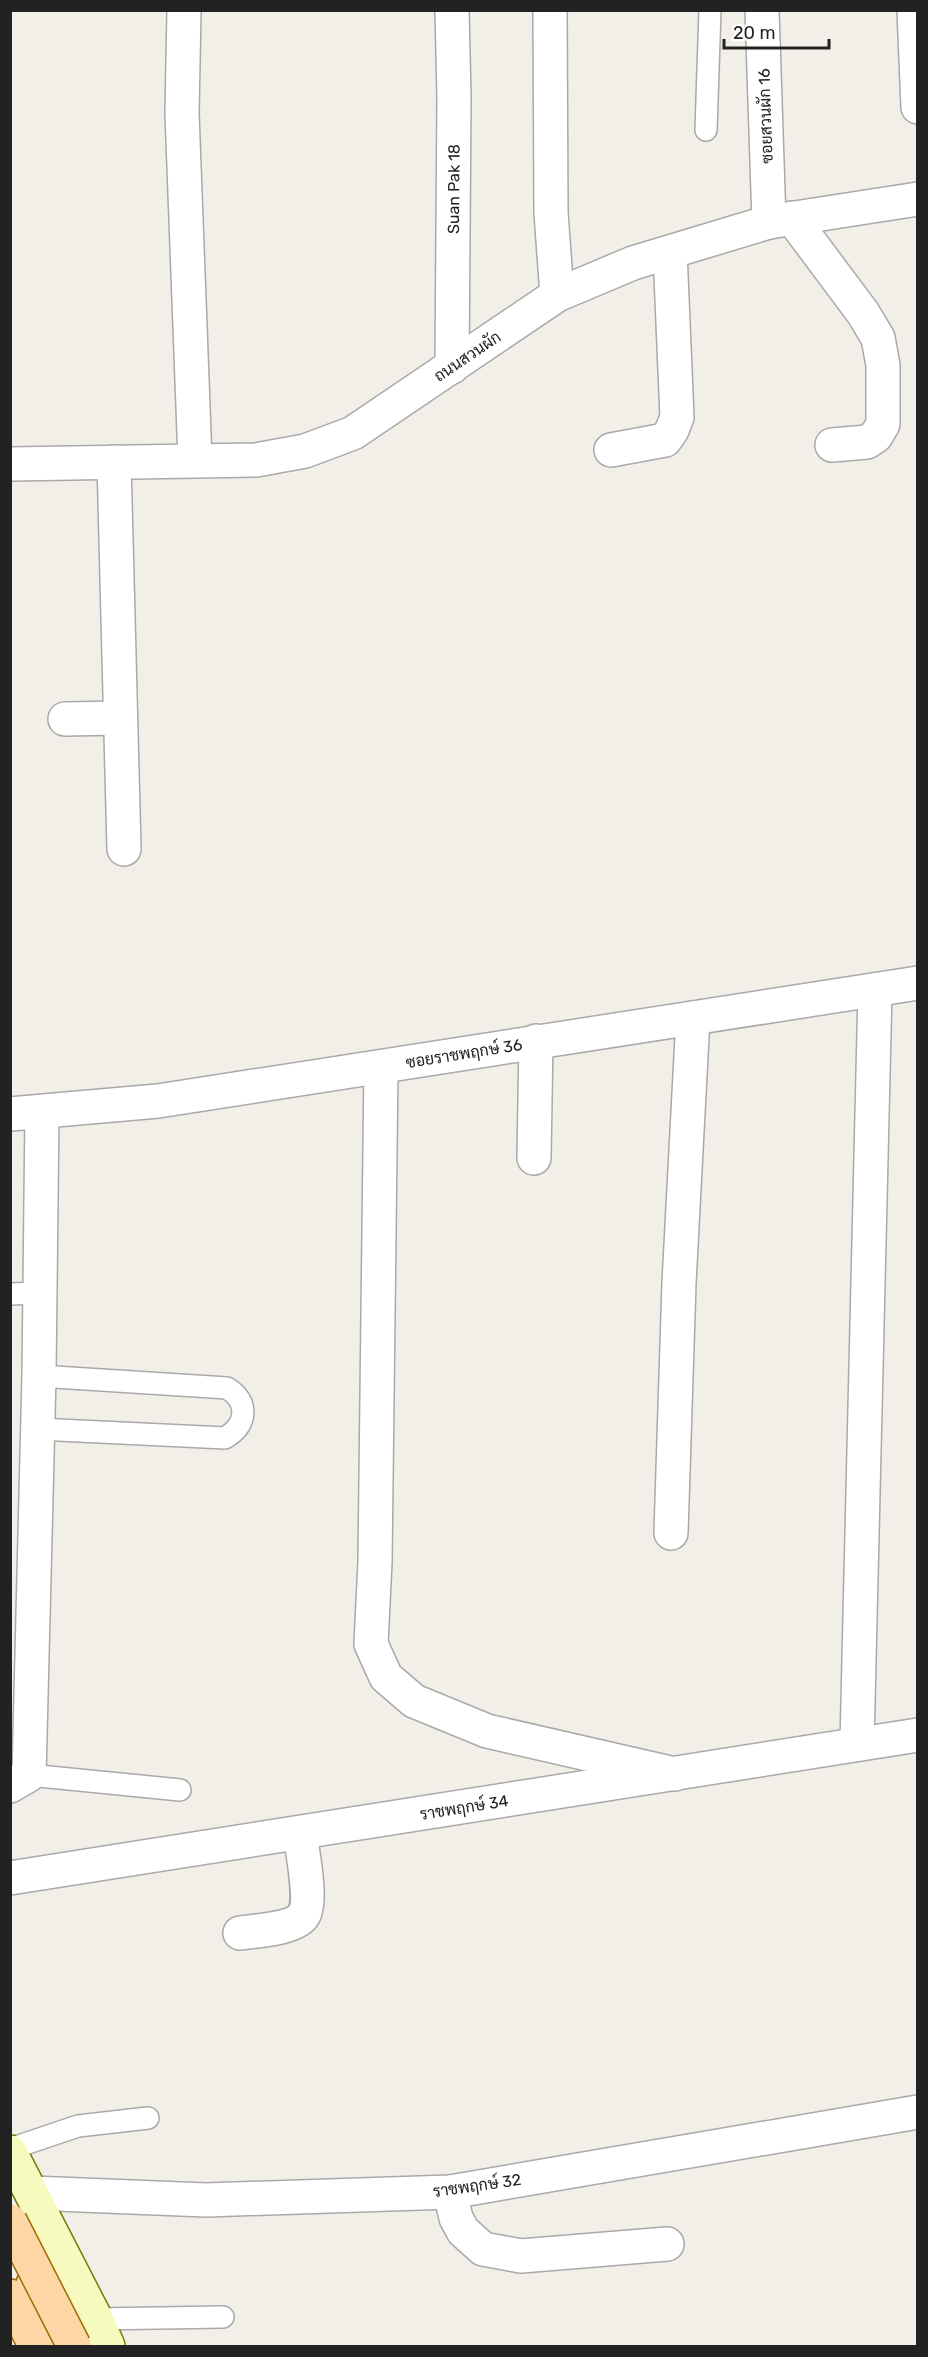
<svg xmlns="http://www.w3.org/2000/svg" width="928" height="2357" font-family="Rubik,Sarabun,sans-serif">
	<rect width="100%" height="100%" fill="#f2efe9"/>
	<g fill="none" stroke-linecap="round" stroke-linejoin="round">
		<g stroke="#a9a9a9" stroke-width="24">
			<g id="service">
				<path d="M706,130L710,10"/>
				<path d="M10,1294L40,1293"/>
				<path d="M38,1429L225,1438C247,1425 250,1402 227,1388L39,1376"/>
				<path d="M29,1775L180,1790"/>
				<path d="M10,2149L78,2126L148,2118"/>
				<path d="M96,2319L223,2317"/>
			</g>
		</g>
		<g stroke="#a9a9a9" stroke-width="36">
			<g id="minor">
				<path d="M184,10L182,113L195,460"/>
				<path d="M550,10L551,213L557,295"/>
				<path d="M762,10L769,222"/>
				<path d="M914,10L918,107"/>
				<path d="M792,218L863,313L878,338L883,365V424L876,436L867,442L832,445"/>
				<path id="s1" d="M452,367L454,98L452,10"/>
				<path d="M611,450L665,440L672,430L677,417L670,252"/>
				<path d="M114,462L124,849"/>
				<path d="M65,719L120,718"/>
				<path d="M381,1067L375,1562L371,1644L386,1677L414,1701L487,1731L675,1774"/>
				<path d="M10,1114L158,1101L918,983"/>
				<path d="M534,1158L536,1041"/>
				<path d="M671,1533L679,1283L693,1018"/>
				<path d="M857,1744L875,990"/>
				<path d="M10,1786L29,1775L39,1376L42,1112"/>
				<path d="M10,1878L918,1735"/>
				<path d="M240,1933C255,1931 293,1929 303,1916C313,1903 302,1850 300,1833"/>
				<path d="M450,2192L456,2218L463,2231L483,2249L521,2256L667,2244"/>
				<path d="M32,2193L206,2200L450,2192L918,2112"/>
			</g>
		</g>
		<g stroke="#a9a9a9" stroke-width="36">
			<path id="tertiary" d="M10,464L256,460L305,451L353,433L557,295L633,263L769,222L918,199"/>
		</g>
		<g stroke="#707d05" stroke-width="36">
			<path id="secondary" d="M10,2152L96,2319L108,2346"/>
		</g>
		<g stroke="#a06b00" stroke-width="36">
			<g id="primary">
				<path d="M33,2284L52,2346"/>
				<path d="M10,2296L35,2345"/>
			</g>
		</g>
		<use href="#service" stroke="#fff" stroke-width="21"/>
		<use href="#minor" stroke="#fff" stroke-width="33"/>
		<use href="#tertiary" stroke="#fff" stroke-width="33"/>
		<use href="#secondary" stroke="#f7fabf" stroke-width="33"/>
		<use href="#primary" stroke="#fcd6a4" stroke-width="33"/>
		<g stroke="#a06b00" stroke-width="36" stroke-linecap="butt">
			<path id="primary-bridge" d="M10,2221L74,2346"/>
		</g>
		<use href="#primary-bridge" stroke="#fcd6a4" stroke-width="33"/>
	</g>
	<g text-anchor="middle" stroke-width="4.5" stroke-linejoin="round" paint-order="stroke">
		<g font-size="16" fill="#222" stroke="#fff">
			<text transform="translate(765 116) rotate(-92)" y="6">ซอยสวนผัก 16</text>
			<text dy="6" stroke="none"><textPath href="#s1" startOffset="178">Suan Pak 18</textPath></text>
			<text transform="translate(467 356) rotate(-34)" y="6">ถนนสวนผัก</text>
			<text transform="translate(464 1053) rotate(-9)" y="6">ซอยราชพฤกษ์ 36</text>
			<text transform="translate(464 1807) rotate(-9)" y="6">ราชพฤกษ์ 34</text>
			<text transform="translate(477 2185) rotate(-8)" y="6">ราชพฤกษ์ 32</text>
		</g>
	</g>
	<rect width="928" height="2357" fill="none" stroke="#222222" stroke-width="24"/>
	<path d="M724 39v9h105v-9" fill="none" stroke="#222222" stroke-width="3"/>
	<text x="733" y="39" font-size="18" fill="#222222" stroke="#ffffff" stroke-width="4.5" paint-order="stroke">20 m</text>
</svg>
